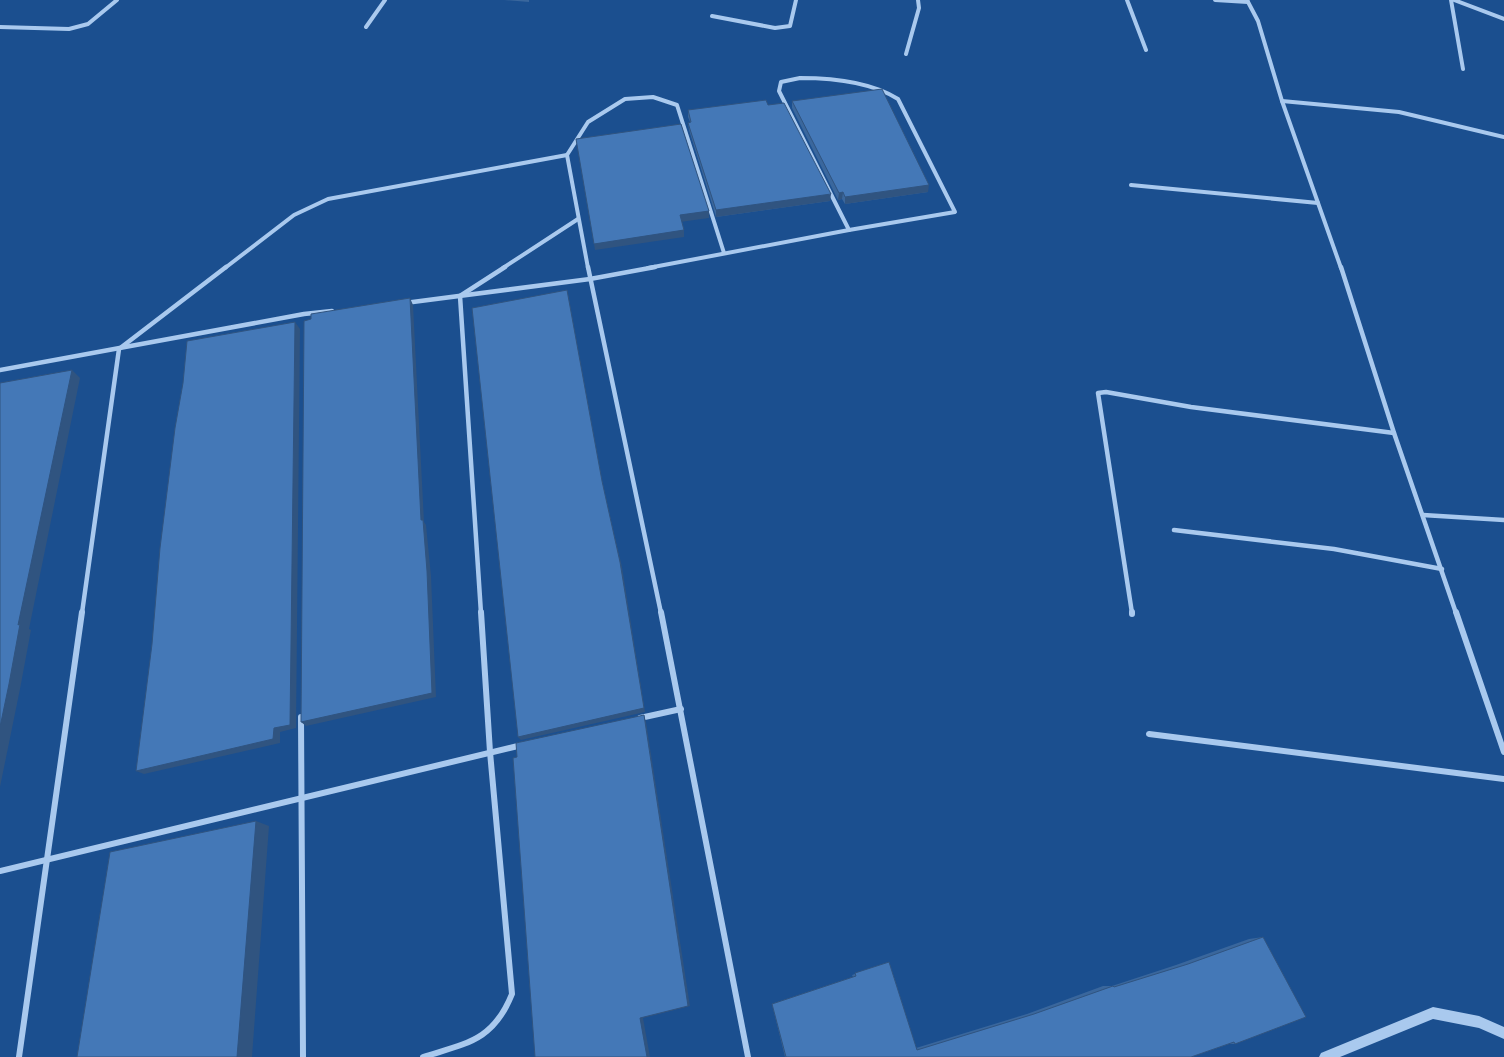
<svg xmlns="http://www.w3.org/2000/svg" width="1504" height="1057" font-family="Jost,sans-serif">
	<rect width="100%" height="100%" fill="#1b4f8f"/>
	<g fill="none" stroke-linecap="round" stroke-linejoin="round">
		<g stroke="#a9c9ee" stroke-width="4">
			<path d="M1127,0L1146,50"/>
			<path d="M1215,0L1248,2"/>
			<path d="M1247,0L1258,21L1282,101L1341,268"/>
			<path d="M1451,0L1463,69"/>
			<path d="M1454,0L1504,19"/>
			<path d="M712,16L775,28L790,26L796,0"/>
			<path d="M0,27L69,29L88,24L117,0"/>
			<path d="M366,27L385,0"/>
			<path d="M906,54L919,8L918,0"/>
			<path d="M800,78C831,78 871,82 898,99L955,212L849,230L779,91L781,82Z"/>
			<path d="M1282,101L1399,112L1504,137"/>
			<path d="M1131,185L1318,203"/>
			<path d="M225,268L294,215L328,199L567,155"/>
			<path d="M503,268L578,219"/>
			<path d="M588,268L567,155L588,122L625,99L653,97L677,105L724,253"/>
			<path d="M648,268L849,230"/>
		</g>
		<g stroke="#a9c9ee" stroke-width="4.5">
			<path d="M588,267L661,613"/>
			<path d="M1341,267L1394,433L1456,613"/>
			<path d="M405,303L590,279L655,267"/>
			<path d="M0,370L304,314L332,311"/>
			<path d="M1423,515L1504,520"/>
			<path d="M1174,530L1334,549L1442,569"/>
			<path d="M82,613L119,349L226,267"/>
			<path d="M481,613L460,296L505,267"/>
			<path d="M1132,613L1098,393L1106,392L1191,407L1394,433"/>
		</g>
		<g stroke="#a9c9ee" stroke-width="6">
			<path d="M661,612L748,1057"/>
			<path d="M1132,612V614"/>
			<path d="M1456,612L1504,752"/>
			<path d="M301,717L303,1057"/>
			<path d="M640,718L681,709"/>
			<path d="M1149,734L1504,779"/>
			<path d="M0,871L522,745"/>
			<path d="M19,1057L82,612"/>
			<path d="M423,1057C467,1043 493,1041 512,994L490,752L481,612"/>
		</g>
		<path fill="#a9c9ee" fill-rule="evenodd" d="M1433,1007L1479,1016L1504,1027V1039L1479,1028L1433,1019L1340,1057H1319L1321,1053Z"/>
	</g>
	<g fill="#3a679d">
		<path d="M504,0H529V2Z"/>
		<path d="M792,101L928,192L845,204L842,199L838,200L792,108Z"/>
		<path d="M768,105L830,201L716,217L689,130L688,123L690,122L688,117V110Z"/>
		<path d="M1263,937L1235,1044H1229L1191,1057H785L772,1004L853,977L852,975L889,962L916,1048L1027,1014L1103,986H1112L1176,965L1249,939Z"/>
	</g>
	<g fill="#305480">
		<path d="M929,185L928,192L845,204V197Z"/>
		<path d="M843,192L842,199L838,200L839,193Z"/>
		<path d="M831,194L830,201L716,217V210Z"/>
		<path d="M709,211V218L680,222V215Z"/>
		<path d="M684,230V237L595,250L594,244Z"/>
		<path d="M567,290L603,487L622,567L645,712L521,740L518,737Z"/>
		<path d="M410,298L413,305L424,522L426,525L431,576L436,697L306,726L301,722L421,520Z"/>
		<path d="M295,322L300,329L296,728L280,732V743L144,774L136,771L274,728Z"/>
		<path d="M72,370L80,378L29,629L31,630L20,689L0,787V727L18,625Z"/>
		<path d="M644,715L646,722L690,1006L643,1018L650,1057H647L640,1018Z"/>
		<path d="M256,821L269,826L252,1057H237Z"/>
	</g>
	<g fill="#4478b7" stroke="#305480">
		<path d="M882,89L929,185L845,197L843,192L839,193L792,101Z"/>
		<path d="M766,100L768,105L784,103L831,194L716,210L688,123L691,122L688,110Z"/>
		<path d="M681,124L709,211L680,215L684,230L594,244L576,139Z"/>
		<path d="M567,290L602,481L620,562L644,708L518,737L472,308Z"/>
		<path d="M410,298L421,520H423L427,571L432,693L301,722L304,321L311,319V314Z"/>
		<path d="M295,322L290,725L274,728L273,739L136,771L152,644L160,548L175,428L183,383L187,341Z"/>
		<path d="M72,370L18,625L20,624L9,684L0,727V383Z"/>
		<path d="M644,715L688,1006L640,1018L647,1057H535L513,758L517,757L516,743Z"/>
		<path d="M256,821L237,1057H77L110,852Z"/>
		<path d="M1263,937L1306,1017L1235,1044L1234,1042L1191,1057H786L772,1004L856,976L855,973L889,962L917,1050L1034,1014L1113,986L1114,987L1188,964Z"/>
	</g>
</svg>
